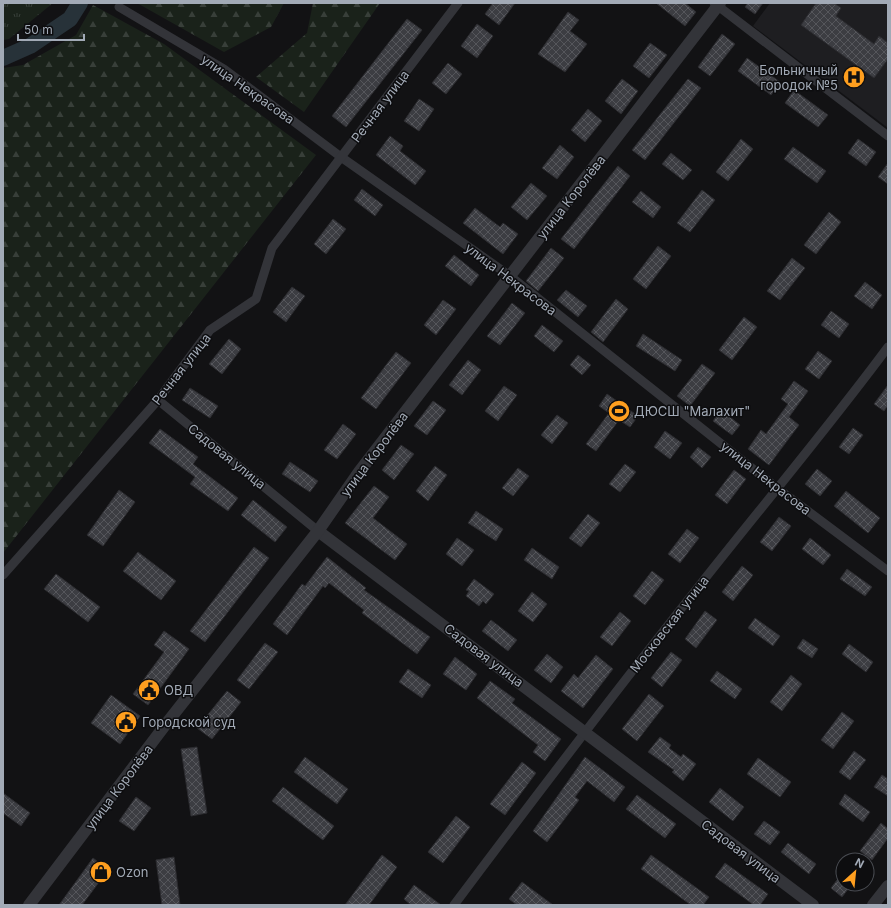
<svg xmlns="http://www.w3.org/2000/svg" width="891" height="908" font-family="Inter,sans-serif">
	<defs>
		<pattern id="grass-tufts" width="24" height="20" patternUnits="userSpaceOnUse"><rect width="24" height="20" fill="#1a221a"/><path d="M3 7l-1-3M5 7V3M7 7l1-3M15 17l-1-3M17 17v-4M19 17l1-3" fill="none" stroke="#383f39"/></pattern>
		<pattern id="forest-firs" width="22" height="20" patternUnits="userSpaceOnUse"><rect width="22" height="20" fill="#1a221a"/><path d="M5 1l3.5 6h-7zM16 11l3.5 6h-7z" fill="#383f39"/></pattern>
		<pattern id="building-cross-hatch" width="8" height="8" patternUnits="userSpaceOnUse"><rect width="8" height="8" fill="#3c3d42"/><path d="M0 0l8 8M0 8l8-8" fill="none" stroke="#55565b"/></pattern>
	</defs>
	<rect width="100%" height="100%" fill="#121214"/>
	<path fill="#1e1e21" d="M770,3H888V128L753,26Z"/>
	<path fill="url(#grass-tufts)" d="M3,3H53L9,39L3,40Z"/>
	<g fill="url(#forest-firs)">
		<path d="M137,3H284L271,27L224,52Z"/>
		<path d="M313,3H380L304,112L256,77L307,33Z"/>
		<path d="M93,5L164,44L316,155L3,553V68L23,65L76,35Z"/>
	</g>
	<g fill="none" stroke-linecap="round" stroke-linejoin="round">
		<path stroke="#273239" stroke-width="16" d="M3,58L30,46L70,19L80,3"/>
	</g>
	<g fill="url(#building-cross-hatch)" stroke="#2c2c30">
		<path d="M493,3H515L499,25L485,14Z"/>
		<path d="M656,3H685L696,12L685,26Z"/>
		<path d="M748,3H763L755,14L745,7Z"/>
		<path d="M816,3H834L841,8L836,16L874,44L879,36L888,43V59L874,78L801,25Z"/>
		<path d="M568,12L579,20L570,31L587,44L565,72L538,54Z"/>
		<path d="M407,19L422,30L346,127L332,116Z"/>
		<path d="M477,24L493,36L477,58L461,46Z"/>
		<path d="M722,34L735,44L710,76L698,67Z"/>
		<path d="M650,43L667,55L649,78L633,66Z"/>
		<path d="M747,58L780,82L771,95L738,71Z"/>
		<path d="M448,63L462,74L446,94L432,83Z"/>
		<path d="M622,79L638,91L621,114L605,101Z"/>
		<path d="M688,79L701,88L645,160L632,150Z"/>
		<path d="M794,90L828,115L818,127L785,103Z"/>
		<path d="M419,99L434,109L419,131L404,121Z"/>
		<path d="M588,109L602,121L585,142L571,130Z"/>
		<path d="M390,136L403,146L400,151L426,171L415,185L376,155Z"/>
		<path d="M741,139L753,149L728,181L716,172Z"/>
		<path d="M858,139L876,152L866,166L848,153Z"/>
		<path d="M560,145L574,157L557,179L542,168Z"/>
		<path d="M793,147L826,171L817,183L784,159Z"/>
		<path d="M671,153L692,170L683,180L662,164Z"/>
		<path d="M888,163V184L878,177Z"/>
		<path d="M618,166L630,176L574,249L561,239Z"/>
		<path d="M531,183L547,196L527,220L511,207Z"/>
		<path d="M362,189L383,205L375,216L354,200Z"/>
		<path d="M702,190L715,200L690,232L677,223Z"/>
		<path d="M641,191L661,207L653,218L632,202Z"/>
		<path d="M475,208L500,227L503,223L518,234L503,254L463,223Z"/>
		<path d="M829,212L841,222L816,254L804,245Z"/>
		<path d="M333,219L346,229L326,254L314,244Z"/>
		<path d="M658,246L671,256L646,289L633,279Z"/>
		<path d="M551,248L564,258L538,291L526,281Z"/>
		<path d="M454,255L479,275L471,286L445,266Z"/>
		<path d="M792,258L805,268L780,300L767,291Z"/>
		<path d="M865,282L882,295L872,309L854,296Z"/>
		<path d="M292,287L305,296L286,322L273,312Z"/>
		<path d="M566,290L587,306L578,317L557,300Z"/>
		<path d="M616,299L628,309L603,342L591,332Z"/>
		<path d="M443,300L456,309L436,335L424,325Z"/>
		<path d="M512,303L525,313L500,345L487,336Z"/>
		<path d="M831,311L849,324L839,338L821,325Z"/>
		<path d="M744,317L757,327L732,360L719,350Z"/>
		<path d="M542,325L563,341L554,352L534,336Z"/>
		<path d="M643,334L682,360L675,371L636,346Z"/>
		<path d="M229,339L241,349L222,374L209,364Z"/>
		<path d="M818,351L832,361L819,379L805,369Z"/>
		<path d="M396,352L411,363L376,409L361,398Z"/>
		<path d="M578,355L591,365L582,375L570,365Z"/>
		<path d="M468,360L481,370L462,395L449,385Z"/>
		<path d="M702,364L715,373L690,406L677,396Z"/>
		<path d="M794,381L808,391L789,417L799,425L769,465L748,449L761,430L766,434L788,404L781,399Z"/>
		<path d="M888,385V405L884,411L874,404Z"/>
		<path d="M504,386L517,395L498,421L485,411Z"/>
		<path d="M190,388L218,406L210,418L182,400Z"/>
		<path d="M607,394L638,416L630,427L619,420L596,451L586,444L609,413L599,406Z"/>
		<path d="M433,401L446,410L427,435L414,426Z"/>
		<path d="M721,410L740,425L732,435L713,421Z"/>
		<path d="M557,415L568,423L552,444L541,435Z"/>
		<path d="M343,424L356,434L337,459L324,450Z"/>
		<path d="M853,428L863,435L849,454L839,447Z"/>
		<path d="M160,429L198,457L193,464L238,498L228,511L190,484L195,477L149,443Z"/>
		<path d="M665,431L682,443L670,459L654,447Z"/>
		<path d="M401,445L414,454L394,480L382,470Z"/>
		<path d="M698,447L711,457L702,468L690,457Z"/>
		<path d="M290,462L318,481L310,492L282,474Z"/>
		<path d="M625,464L636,472L620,492L609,484Z"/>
		<path d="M435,466L447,475L428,501L416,491Z"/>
		<path d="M518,468L529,476L513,496L502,488Z"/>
		<path d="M817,469L832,481L820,496L805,484Z"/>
		<path d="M734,470L746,479L727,504L715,495Z"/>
		<path d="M374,486L389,497L373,518L407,544L395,560L345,523Z"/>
		<path d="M119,490L135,502L103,546L87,535Z"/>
		<path d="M846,491L880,518L868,533L834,506Z"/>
		<path d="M253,500L287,527L275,542L241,515Z"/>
		<path d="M476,511L503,529L496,541L468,523Z"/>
		<path d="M588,514L600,523L581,547L569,538Z"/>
		<path d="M779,517L791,526L772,551L760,542Z"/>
		<path d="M687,529L699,538L680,563L668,554Z"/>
		<path d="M457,538L474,550L462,566L446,554Z"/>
		<path d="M810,538L831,555L823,565L802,549Z"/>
		<path d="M254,547L269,558L205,642L190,631Z"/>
		<path d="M532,548L559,567L552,579L524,560Z"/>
		<path d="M138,552L176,581L161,600L123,571Z"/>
		<path d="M327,557L366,588L364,590L430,637L417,654L362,613L364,610L329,583L325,588L323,586L287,635L273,624L302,584L305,586Z"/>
		<path d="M742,566L753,575L733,601L722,592Z"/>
		<path d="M847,569L872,587L865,596L840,579Z"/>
		<path d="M652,571L664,580L645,605L633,596Z"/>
		<path d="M56,574L100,607L88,622L44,589Z"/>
		<path d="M474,579L494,594L486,604L483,601L479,606L466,596L469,591L466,590Z"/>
		<path d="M532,592L547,604L533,622L518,611Z"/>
		<path d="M705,611L717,620L696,648L685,639Z"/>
		<path d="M620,612L631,621L612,646L600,637Z"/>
		<path d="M755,618L780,636L773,646L748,628Z"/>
		<path d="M491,620L517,640L508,651L482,631Z"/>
		<path d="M164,631L189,649L148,705L133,694L164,652L154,645Z"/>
		<path d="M803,639L818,649L812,658L797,648Z"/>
		<path d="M265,643L278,652L249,689L237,680Z"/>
		<path d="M849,644L873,662L866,672L842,654Z"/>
		<path d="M671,652L682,660L662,687L651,678Z"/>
		<path d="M547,654L563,667L551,683L534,670Z"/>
		<path d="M596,655L613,669L583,708L561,691L574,674L578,678Z"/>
		<path d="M455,657L477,674L466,690L443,674Z"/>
		<path d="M408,669L431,685L422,698L399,682Z"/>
		<path d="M717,671L742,689L735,699L710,681Z"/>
		<path d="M791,675L802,684L782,711L770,702Z"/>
		<path d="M490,681L515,699L512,703L561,739L545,761L533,752L538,745L477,698Z"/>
		<path d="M227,691L241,702L212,739L197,728Z"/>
		<path d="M649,694L664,706L637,741L622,729Z"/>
		<path d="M111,695L140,716L120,744L91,723Z"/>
		<path d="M842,712L854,721L833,749L821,740Z"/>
		<path d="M660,737L671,745L669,748L681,757L683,754L696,764L683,781L672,772L674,770L648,752Z"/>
		<path d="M197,747L207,813L191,816L181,749Z"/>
		<path d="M854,751L866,760L850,780L839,772Z"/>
		<path d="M305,757L348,789L337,804L294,772Z"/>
		<path d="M585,757L625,787L614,802L587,781L575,797L579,800L547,842L533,831Z"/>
		<path d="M758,758L791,782L780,797L747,774Z"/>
		<path d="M522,762L536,773L505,815L490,804Z"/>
		<path d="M882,775L888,779V796L874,787Z"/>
		<path d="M283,787L334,826L323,840L272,801Z"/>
		<path d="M720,788L744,807L733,821L709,802Z"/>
		<path d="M3,793L30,813L21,826L3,813Z"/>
		<path d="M845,794L870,812L863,822L839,804Z"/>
		<path d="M637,795L676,824L665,838L626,809Z"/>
		<path d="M136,797L151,808L134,831L119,821Z"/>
		<path d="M456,816L470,827L443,863L428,852Z"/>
		<path d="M764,821L780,832L770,845L754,834Z"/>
		<path d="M881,823L888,829V838L872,860L860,851Z"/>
		<path d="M788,843L816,864L809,874L781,852Z"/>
		<path d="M382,855L397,867L369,905H345Z"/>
		<path d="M651,855L709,897L703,905H691L641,869Z"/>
		<path d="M174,857L180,905H162L156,860Z"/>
		<path d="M93,858L108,870L82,905H59Z"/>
		<path d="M725,863L768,894L760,905H754L715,877Z"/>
		<path d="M843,872V884H852L842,897L831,888Z"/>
		<path d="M522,882L553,905H517L509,899Z"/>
		<path d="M414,885L441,905H411L404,899Z"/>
	</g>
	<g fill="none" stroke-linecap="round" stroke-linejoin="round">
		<g stroke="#333439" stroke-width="9">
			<path d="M714,3L888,136"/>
			<path d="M119,7L224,69L341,157L510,276L777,488L888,571"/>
			<path d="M158,400L318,531"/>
			<path d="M3,575L158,400L210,330L256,299L272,248L458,3"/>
			<path d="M454,905C532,801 611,697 692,595C757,512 825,432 888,347"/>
		</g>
		<g stroke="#333439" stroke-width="12">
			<path d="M318,531L813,905"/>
			<path d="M29,905L166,724L318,531L359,472L720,3"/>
			<path d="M873,905L888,886"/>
		</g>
	</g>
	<defs>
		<g id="hospital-disc" transform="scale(1.15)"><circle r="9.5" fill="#ff9f1f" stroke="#0d0d0f"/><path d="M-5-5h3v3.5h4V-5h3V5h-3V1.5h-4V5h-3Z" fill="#111"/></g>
		<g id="stadium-disc" transform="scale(1.15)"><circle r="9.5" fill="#ff9f1f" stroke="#0d0d0f"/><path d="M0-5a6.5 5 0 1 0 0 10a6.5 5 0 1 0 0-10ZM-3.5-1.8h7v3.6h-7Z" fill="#111"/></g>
		<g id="civic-disc" transform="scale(1.15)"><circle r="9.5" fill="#ff9f1f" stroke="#0d0d0f"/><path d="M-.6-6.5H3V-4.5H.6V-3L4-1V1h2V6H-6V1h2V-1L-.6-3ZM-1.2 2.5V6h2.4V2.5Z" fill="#111"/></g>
		<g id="shop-disc" transform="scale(1.15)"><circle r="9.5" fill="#ff9f1f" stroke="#0d0d0f"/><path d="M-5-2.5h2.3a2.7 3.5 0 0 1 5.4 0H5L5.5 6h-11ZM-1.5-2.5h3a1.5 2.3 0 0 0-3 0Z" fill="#111"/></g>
	</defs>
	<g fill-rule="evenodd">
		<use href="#hospital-disc" x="854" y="77"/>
		<use href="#stadium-disc" x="619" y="411"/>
		<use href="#civic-disc" x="149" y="690"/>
		<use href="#civic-disc" x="126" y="722"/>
		<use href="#shop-disc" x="101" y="872"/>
	</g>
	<g text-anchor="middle" stroke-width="3" stroke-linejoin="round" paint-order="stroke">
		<g font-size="13" fill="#a2aab6" stroke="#0d0d0f" text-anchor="start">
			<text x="838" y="75" text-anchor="end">Больничный<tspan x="838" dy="15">городок №5</tspan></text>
			<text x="634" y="416">ДЮСШ "Малахит"</text>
			<text x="164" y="695">ОВД</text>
			<text x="142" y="727">Городской суд</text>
			<text x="116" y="877">Ozon</text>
		</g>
		<g font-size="13" fill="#a2aab6" stroke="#0d0d0f">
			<text transform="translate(248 89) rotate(35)" y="5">улица Некрасова</text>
			<text transform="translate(380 106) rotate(-53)" y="5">Речная улица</text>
			<text transform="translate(571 197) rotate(-52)" y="5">улица Королёва</text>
			<text transform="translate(511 279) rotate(37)" y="5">улица Некрасова</text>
			<text transform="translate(181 369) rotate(-52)" y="5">Речная улица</text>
			<text transform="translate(374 454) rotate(-53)" y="5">улица Королёва</text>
			<text transform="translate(227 456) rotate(39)" y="5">Садовая улица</text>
			<text transform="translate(766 478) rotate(38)" y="5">улица Некрасова</text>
			<text transform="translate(669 624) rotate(-52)" y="5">Московская улица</text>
			<text transform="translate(484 655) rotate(37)" y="5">Садовая улица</text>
			<text transform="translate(119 787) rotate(-53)" y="5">улица Королёва</text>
			<text transform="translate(741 851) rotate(37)" y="5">Садовая улица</text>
		</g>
	</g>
	<rect width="891" height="908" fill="none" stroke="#a2aab6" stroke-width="8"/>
	<g transform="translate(855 872) rotate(27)"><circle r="19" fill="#0d0d0f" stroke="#494c52"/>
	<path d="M0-3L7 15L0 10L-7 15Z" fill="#ff9f1f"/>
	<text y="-6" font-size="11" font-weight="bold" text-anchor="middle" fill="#a2aab6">N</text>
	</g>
	<path d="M18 34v6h66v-6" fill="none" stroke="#a2aab6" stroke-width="2"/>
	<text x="24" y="34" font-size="12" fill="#a2aab6" stroke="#0d0d0f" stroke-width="3" paint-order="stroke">50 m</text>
</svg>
